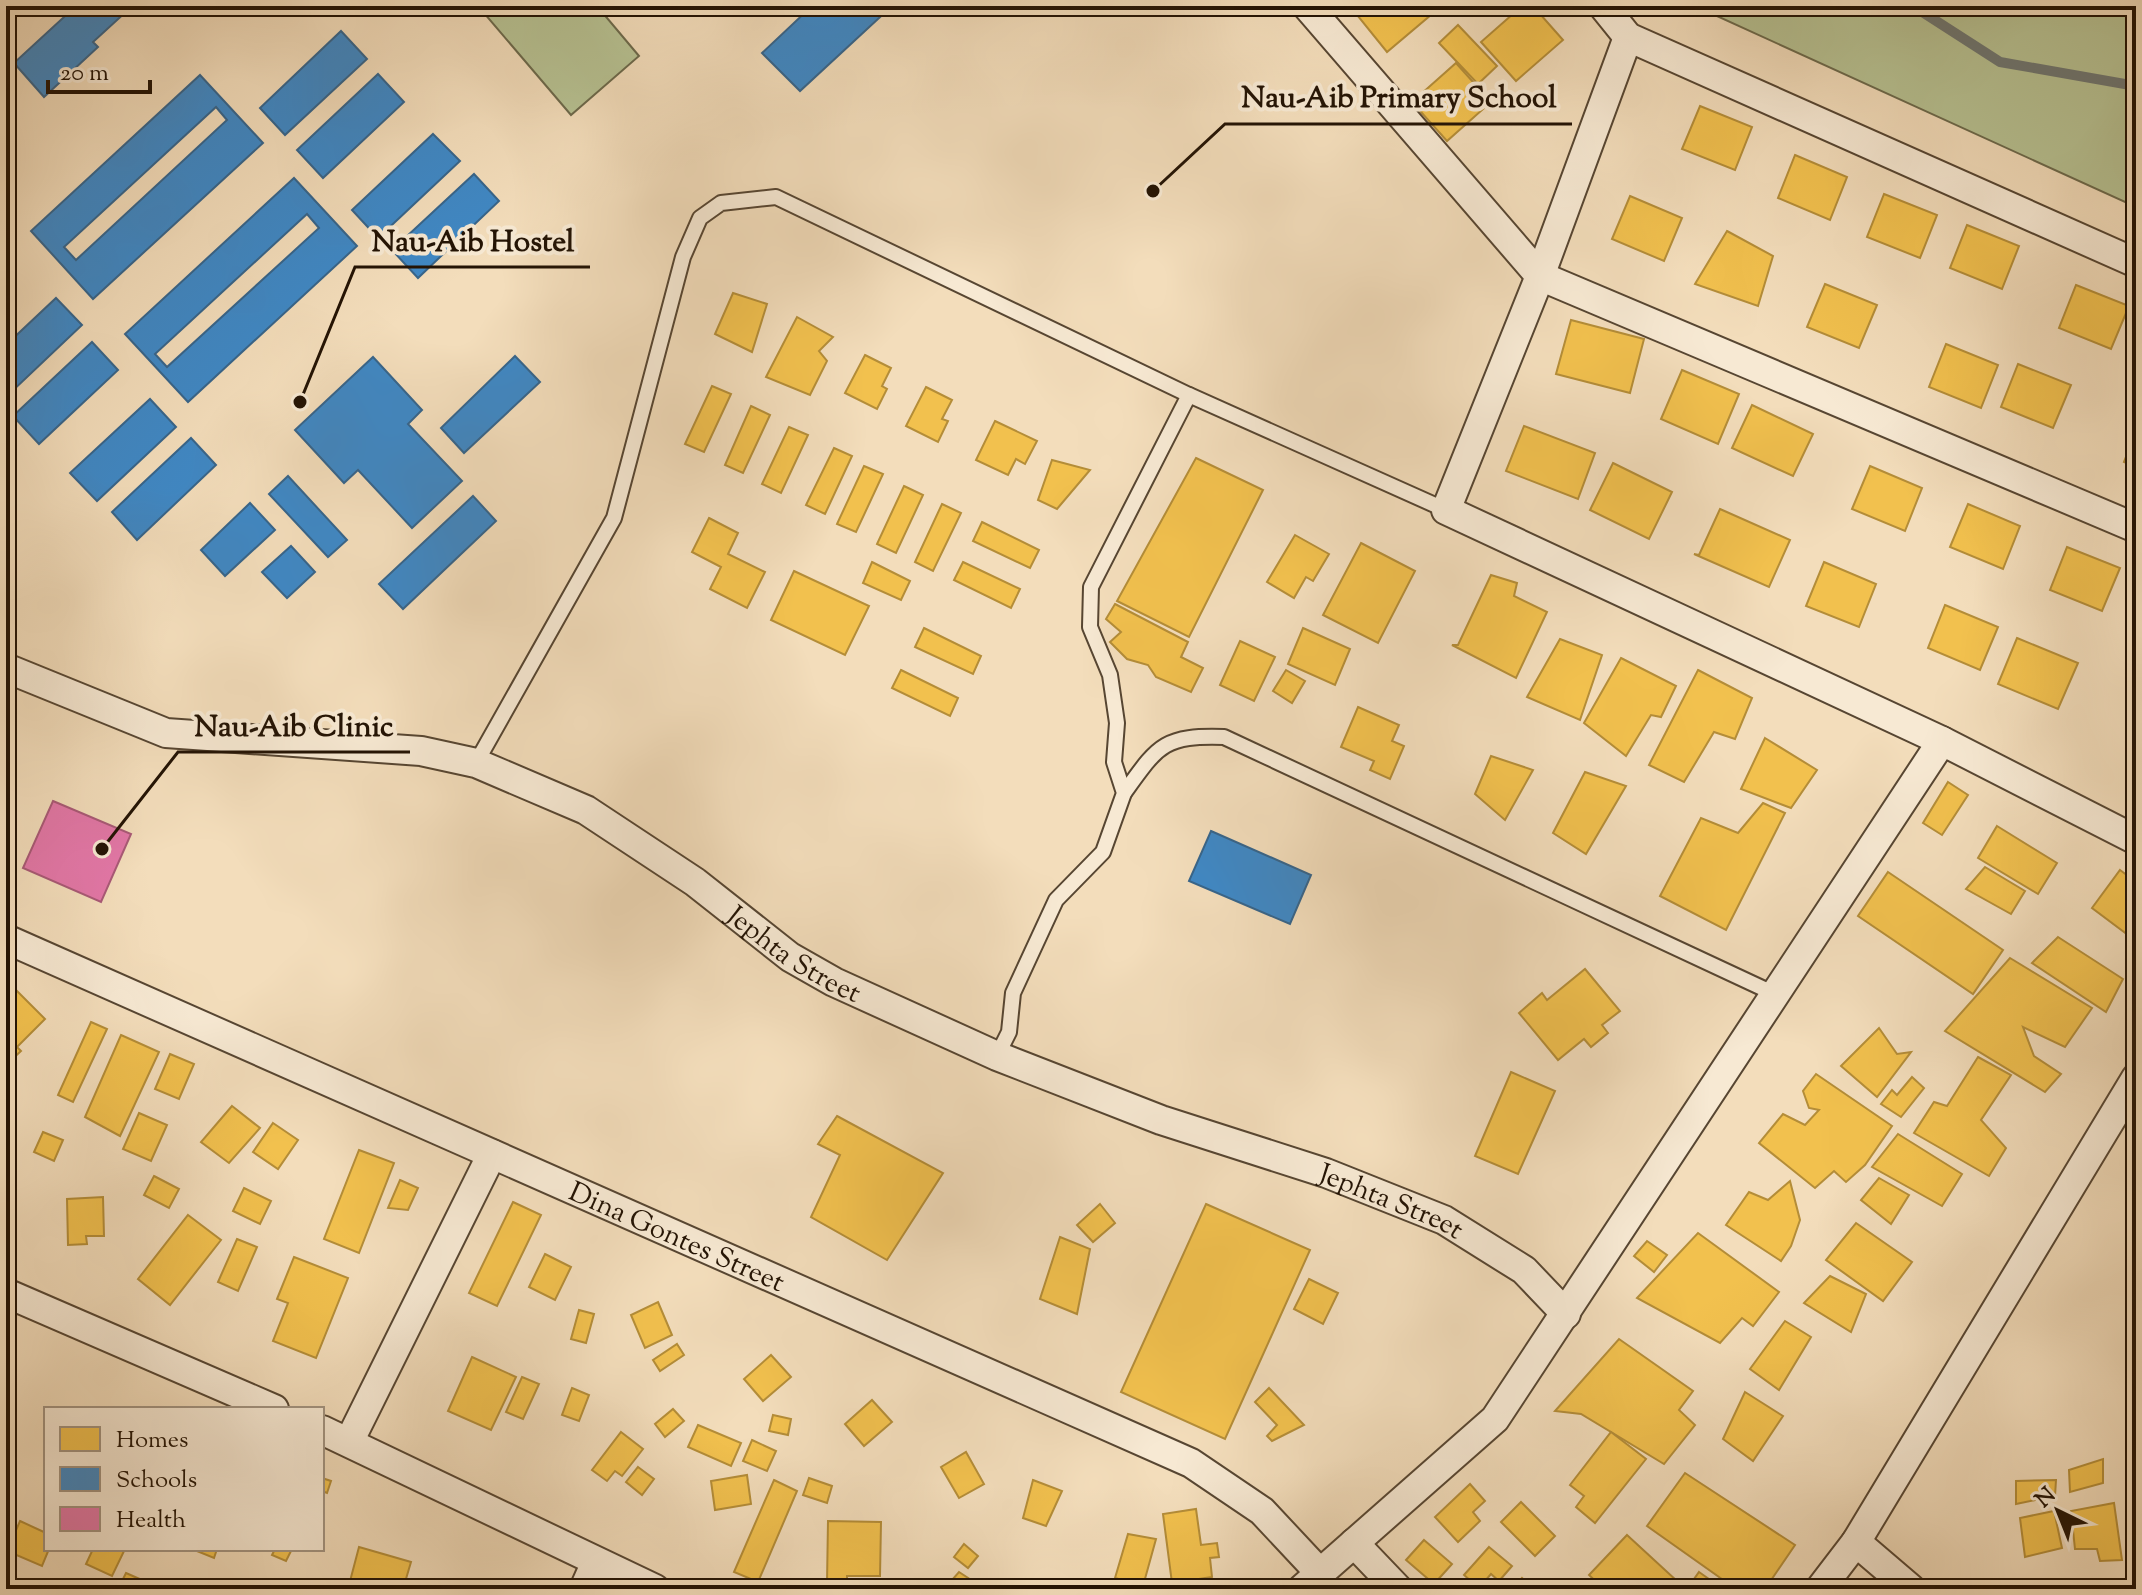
<svg xmlns="http://www.w3.org/2000/svg" width="2142" height="1595" font-family="'Sorts Mill Goudy',serif">
	<rect width="100%" height="100%" fill="#f3ddbb"/>
	<filter id="stains"><feTurbulence type="fractalNoise" baseFrequency=".0025" numOctaves="4"/><feColorMatrix values="0 0 0 0 .2 0 0 0 0 .09 0 0 0 0 .02 0 0 0 .5 -.17"/></filter>
	<radialGradient id="worn" r=".72"><stop offset=".6" stop-color="#630" stop-opacity="0"/><stop offset="1" stop-color="#630" stop-opacity=".3"/></radialGradient>
	<g fill="#b7c293" stroke="#6d6a4c" stroke-width="2">
		<path d="M478,6H597L639,56L571,115Z"/>
		<path d="M1695,6H2136V207Z"/>
	</g>
	<g fill="#f2c14e" stroke="#b48d38" stroke-width="2">
		<path d="M1358,6H1426L1432,14L1387,52L1353,10Z"/>
		<path d="M1522,6H1533L1563,40L1516,81L1481,42Z"/>
		<path d="M1458,25L1497,66L1478,84L1439,43Z"/>
		<path d="M1456,63L1491,102L1447,141L1412,102Z"/>
		<path d="M1700,106L1752,127L1735,170L1682,149Z"/>
		<path d="M1795,155L1847,177L1830,220L1778,198Z"/>
		<path d="M1884,194L1937,215L1920,258L1867,237Z"/>
		<path d="M1630,196L1682,218L1664,261L1612,239Z"/>
		<path d="M1967,225L2019,246L2002,289L1950,268Z"/>
		<path d="M1727,231L1773,256L1758,306L1695,284Z"/>
		<path d="M1825,284L1877,305L1859,348L1807,327Z"/>
		<path d="M2076,285L2129,306L2111,349L2059,328Z"/>
		<path d="M733,293L767,304L752,352L715,334Z"/>
		<path d="M797,317L833,337L819,351L827,361L810,395L766,377Z"/>
		<path d="M1571,320L1644,339L1630,393L1556,374Z"/>
		<path d="M1946,344L1998,365L1981,408L1929,387Z"/>
		<path d="M865,355L891,368L882,386L887,389L877,409L845,393Z"/>
		<path d="M2018,364L2071,385L2053,428L2001,407Z"/>
		<path d="M1682,370L1739,394L1718,444L1661,419Z"/>
		<path d="M712,386L731,394L704,452L685,444Z"/>
		<path d="M926,387L952,400L942,419L948,421L938,442L906,426Z"/>
		<path d="M1752,405L1813,434L1793,476L1732,448Z"/>
		<path d="M751,406L770,415L743,473L725,465Z"/>
		<path d="M995,421L1037,441L1025,464L1016,459L1008,475L976,460Z"/>
		<path d="M1524,426L1595,453L1578,499L1506,471Z"/>
		<path d="M789,427L808,435L781,493L762,484Z"/>
		<path d="M2136,431V467L2124,462Z"/>
		<path d="M834,448L852,456L825,514L806,505Z"/>
		<path d="M1196,458L1263,490L1189,637L1117,601Z"/>
		<path d="M1052,460L1090,470L1057,509L1038,500Z"/>
		<path d="M1613,463L1672,492L1649,539L1590,510Z"/>
		<path d="M864,466L883,474L856,532L837,524Z"/>
		<path d="M1870,466L1922,488L1905,531L1852,509Z"/>
		<path d="M904,486L923,495L896,553L877,544Z"/>
		<path d="M942,504L961,513L933,571L915,562Z"/>
		<path d="M1968,504L2020,526L2003,569L1950,547Z"/>
		<path d="M1720,509L1790,540L1769,587L1694,554L1699,555Z"/>
		<path d="M709,518L738,533L728,554L765,572L747,608L710,589L721,567L692,552Z"/>
		<path d="M982,522L1039,550L1030,568L973,541Z"/>
		<path d="M1295,535L1329,554L1313,581L1306,577L1294,598L1267,582Z"/>
		<path d="M1361,543L1415,571L1378,643L1323,615Z"/>
		<path d="M2067,547L2120,568L2102,611L2050,590Z"/>
		<path d="M872,562L910,581L901,600L863,583Z"/>
		<path d="M963,562L1020,589L1011,608L954,580Z"/>
		<path d="M1824,562L1876,584L1859,627L1806,606Z"/>
		<path d="M794,571L869,606L845,655L771,620Z"/>
		<path d="M1491,575L1517,583L1514,596L1547,612L1516,678L1452,645H1458Z"/>
		<path d="M1115,604L1188,642L1181,657L1203,668L1191,692L1156,677L1148,665L1127,659L1110,642L1121,632L1106,619Z"/>
		<path d="M1945,605L1998,627L1980,670L1928,648Z"/>
		<path d="M924,628L981,656L973,674L915,647Z"/>
		<path d="M1303,628L1350,649L1335,685L1288,664Z"/>
		<path d="M2017,638L2078,663L2058,709L1998,684Z"/>
		<path d="M1560,639L1602,655L1580,720L1527,697Z"/>
		<path d="M1240,641L1275,657L1254,701L1220,685Z"/>
		<path d="M1621,658L1676,686L1661,717L1651,715L1626,756L1584,723Z"/>
		<path d="M901,670L958,698L950,716L892,688Z"/>
		<path d="M1286,670L1305,681L1292,703L1273,691Z"/>
		<path d="M1698,670L1752,698L1735,739L1714,732L1684,782L1649,765Z"/>
		<path d="M1358,707L1399,725L1392,741L1404,746L1390,779L1370,770L1374,761L1341,747Z"/>
		<path d="M2136,718V744L2127,741Z"/>
		<path d="M1765,738L1817,770L1791,808L1741,789Z"/>
		<path d="M1491,756L1533,770L1505,820L1475,794Z"/>
		<path d="M1585,772L1626,786L1586,854L1553,833Z"/>
		<path d="M1948,782L1968,795L1942,835L1923,823Z"/>
		<path d="M1763,803L1785,813L1726,930L1660,896L1701,818L1738,833Z"/>
		<path d="M1997,826L2057,863L2038,894L1978,858Z"/>
		<path d="M1985,867L2025,891L2011,914L1966,889Z"/>
		<path d="M2120,870L2136,882V941L2092,908Z"/>
		<path d="M1888,872L2003,950L1973,994L1858,916Z"/>
		<path d="M2058,937L2123,979L2106,1012L2032,963Z"/>
		<path d="M2010,958L2092,1008L2065,1047L2023,1027L2034,1056L2061,1074L2045,1092L1945,1031Z"/>
		<path d="M1585,969L1620,1011L1602,1025L1608,1033L1591,1047L1584,1039L1558,1060L1519,1013L1542,993L1547,1000Z"/>
		<path d="M13,987L45,1019L17,1047L21,1051L6,1065V994Z"/>
		<path d="M91,1022L107,1029L73,1102L58,1095Z"/>
		<path d="M1879,1028L1897,1054L1911,1052L1877,1097L1841,1066Z"/>
		<path d="M121,1035L159,1052L120,1136L85,1117Z"/>
		<path d="M170,1054L194,1064L179,1099L155,1089Z"/>
		<path d="M1978,1057L2011,1075L1981,1120L2006,1148L1989,1176L1914,1133L1934,1102L1947,1106Z"/>
		<path d="M1511,1072L1555,1091L1518,1174L1475,1156Z"/>
		<path d="M1816,1074L1892,1126L1865,1165L1846,1182L1834,1171L1815,1188L1759,1143L1783,1114L1805,1125L1819,1110L1809,1108L1803,1091Z"/>
		<path d="M1912,1077L1924,1088L1901,1117L1881,1104L1892,1090L1897,1095Z"/>
		<path d="M232,1106L260,1128L229,1163L201,1142Z"/>
		<path d="M139,1113L167,1125L151,1161L123,1149Z"/>
		<path d="M837,1116L943,1173L887,1260L811,1217L840,1155L818,1144Z"/>
		<path d="M273,1123L298,1140L278,1169L253,1152Z"/>
		<path d="M43,1132L63,1140L54,1161L34,1152Z"/>
		<path d="M1898,1134L1962,1174L1942,1206L1872,1167Z"/>
		<path d="M359,1150L394,1163L359,1253L324,1239Z"/>
		<path d="M154,1176L179,1189L169,1208L144,1195Z"/>
		<path d="M1879,1178L1909,1195L1891,1224L1861,1200Z"/>
		<path d="M400,1180L418,1188L408,1210L388,1208Z"/>
		<path d="M1790,1181L1800,1220L1791,1246L1781,1261L1726,1225L1749,1192L1768,1200Z"/>
		<path d="M244,1188L271,1201L260,1224L233,1211Z"/>
		<path d="M103,1197L104,1236H86L87,1244L68,1245L67,1199Z"/>
		<path d="M513,1202L541,1215L497,1306L469,1293Z"/>
		<path d="M1100,1204L1115,1223L1093,1242L1077,1225Z"/>
		<path d="M1206,1204L1310,1250L1225,1439L1121,1392Z"/>
		<path d="M188,1215L221,1240L170,1305L138,1279Z"/>
		<path d="M1856,1223L1912,1262L1883,1301L1826,1260Z"/>
		<path d="M1698,1233L1779,1292L1753,1326L1742,1318L1720,1343L1637,1298Z"/>
		<path d="M1060,1237L1090,1249L1077,1314L1040,1299Z"/>
		<path d="M237,1239L257,1247L238,1291L218,1282Z"/>
		<path d="M1647,1241L1667,1255L1654,1272L1634,1256Z"/>
		<path d="M545,1254L571,1267L555,1300L529,1287Z"/>
		<path d="M294,1257L348,1278L316,1358L273,1341L288,1303L277,1299Z"/>
		<path d="M1830,1276L1866,1294L1851,1332L1804,1303Z"/>
		<path d="M1309,1279L1338,1293L1323,1324L1294,1309Z"/>
		<path d="M658,1302L672,1335L645,1348L631,1315Z"/>
		<path d="M579,1310L594,1314L586,1343L571,1339Z"/>
		<path d="M1785,1321L1811,1337L1779,1390L1750,1369Z"/>
		<path d="M2136,1334V1374L2130,1375L2127,1337Z"/>
		<path d="M1619,1339L1693,1391L1679,1410L1695,1425L1664,1464L1581,1414L1555,1411Z"/>
		<path d="M677,1344L684,1355L660,1371L653,1360Z"/>
		<path d="M771,1355L791,1377L763,1401L744,1379Z"/>
		<path d="M472,1357L516,1377L491,1430L448,1411Z"/>
		<path d="M522,1377L539,1384L523,1419L506,1412Z"/>
		<path d="M572,1388L589,1395L579,1421L562,1415Z"/>
		<path d="M1269,1388L1304,1425L1272,1441L1267,1436L1277,1425L1255,1402Z"/>
		<path d="M1745,1392L1783,1416L1753,1461L1723,1439Z"/>
		<path d="M872,1400L892,1422L864,1446L845,1424Z"/>
		<path d="M673,1409L684,1421L665,1437L655,1424Z"/>
		<path d="M773,1415L791,1419L788,1435L769,1431Z"/>
		<path d="M698,1425L741,1443L731,1466L688,1447Z"/>
		<path d="M621,1432L643,1449L622,1476L615,1471L607,1481L592,1470Z"/>
		<path d="M1611,1432L1646,1459L1595,1523L1576,1507L1584,1496L1570,1485Z"/>
		<path d="M752,1440L776,1451L767,1471L743,1461Z"/>
		<path d="M966,1452L984,1484L959,1498L941,1467Z"/>
		<path d="M2103,1459V1483L2070,1492L2069,1470Z"/>
		<path d="M638,1467L654,1479L642,1495L626,1482Z"/>
		<path d="M1685,1473L1795,1545L1765,1589H1736L1647,1526Z"/>
		<path d="M747,1475L751,1504L715,1510L711,1481Z"/>
		<path d="M322,1478L331,1481L327,1493L322,1491Z"/>
		<path d="M809,1478L832,1486L827,1503L803,1495Z"/>
		<path d="M774,1480L797,1491L758,1582L734,1572Z"/>
		<path d="M1033,1480L1062,1491L1046,1526L1023,1518Z"/>
		<path d="M2056,1480L2055,1496L2016,1504V1481Z"/>
		<path d="M1470,1484L1485,1501L1473,1512L1480,1521L1458,1542L1435,1517Z"/>
		<path d="M1521,1502L1555,1536L1535,1556L1501,1522Z"/>
		<path d="M2114,1503L2122,1560L2100,1561L2097,1549H2075L2071,1511Z"/>
		<path d="M1196,1509L1201,1545L1217,1543L1219,1557L1210,1558L1212,1577L1172,1583L1163,1514Z"/>
		<path d="M2054,1511L2062,1548L2025,1557L2020,1518Z"/>
		<path d="M20,1521L46,1533V1549H49L42,1566L7,1551Z"/>
		<path d="M828,1521L881,1522L880,1576H847V1583H827Z"/>
		<path d="M1128,1534L1156,1539L1143,1586L1115,1578Z"/>
		<path d="M1627,1535L1677,1581L1669,1589H1623L1613,1580L1604,1589L1589,1575Z"/>
		<path d="M1424,1540L1452,1564L1434,1584L1406,1560Z"/>
		<path d="M964,1544L978,1556L968,1568L954,1557Z"/>
		<path d="M359,1547L411,1562L403,1589H364L349,1585Z"/>
		<path d="M1489,1547L1512,1566L1499,1581L1491,1574L1479,1588L1464,1575Z"/>
		<path d="M93,1549H125L112,1576L86,1564Z"/>
		<path d="M192,1549H217L214,1558Z"/>
		<path d="M275,1549H292L286,1561L272,1555Z"/>
		<path d="M959,1572L985,1589H944Z"/>
		<path d="M1699,1572L1723,1589H1687Z"/>
		<path d="M126,1573L160,1588V1589H118Z"/>
		<path d="M1522,1578L1534,1589H1512Z"/>
	</g>
	<g fill="#3f88c5" stroke="#37658b" stroke-width="2" fill-rule="evenodd">
		<path d="M76,6H124L128,10L93,42L98,47L44,97L14,63Z"/>
		<path d="M812,6H892L800,91L762,53Z"/>
		<path d="M341,31L367,59L285,135L260,108Z"/>
		<path d="M378,74L404,102L323,178L297,150Z"/>
		<path d="M200,75L263,143L93,299L31,231ZM216,107L227,120L76,260L64,247Z"/>
		<path d="M433,134L460,161L378,238L352,210Z"/>
		<path d="M474,174L499,201L418,278L392,250Z"/>
		<path d="M294,178L357,246L188,402L125,334ZM307,214L319,228L167,367L155,354Z"/>
		<path d="M56,298L82,325L6,397V345Z"/>
		<path d="M92,342L118,370L39,444L13,416Z"/>
		<path d="M515,356L540,382L464,453L441,428Z"/>
		<path d="M373,357L422,410L408,424L462,481L412,528L358,470L344,483L295,430Z"/>
		<path d="M150,399L176,427L97,501L70,473Z"/>
		<path d="M191,438L216,465L137,540L112,512Z"/>
		<path d="M288,476L347,540L328,557L269,494Z"/>
		<path d="M473,496L496,521L403,609L379,584Z"/>
		<path d="M250,503L275,530L225,576L201,550Z"/>
		<path d="M291,546L315,572L287,598L262,572Z"/>
		<path d="M1211,831L1311,875L1290,924L1189,881Z"/>
	</g>
	<path fill="#e377a8" stroke="#a95977" stroke-width="2" d="M53,801L131,834L101,902L23,868Z"/>
	<g fill="none" stroke-linecap="round" stroke-linejoin="round">
		<path stroke="#6f7772" stroke-width="10" d="M1913,6L2000,62L2136,86"/>
		<g stroke="#574632" stroke-width="18">
			<g id="lane">
				<path d="M476,763L614,518L683,257L700,218L721,203L776,197L1189,395L1446,510"/>
				<path d="M1124,793C1158,746 1163,735 1224,737L1775,994"/>
				<path d="M997,1056L1009,1032L1013,993L1056,900L1103,852L1124,793L1114,762L1117,723L1110,675L1090,627L1091,587L1189,395"/>
			</g>
		</g>
		<g stroke="#574632" stroke-width="32">
			<g id="street">
				<path d="M1307,6L1540,276L2136,528"/>
				<path d="M1603,6L1628,37L2136,263"/>
				<path d="M1628,37L1540,276L1446,510L1942,741L2136,840"/>
				<path id="s1" d="M6,668L166,733L421,751L476,763L586,810L695,882L790,957L834,982L997,1056L1161,1120L1326,1173L1444,1220L1524,1270L1566,1314"/>
				<path id="s2" d="M6,939L1191,1463L1262,1511L1320,1573"/>
				<path d="M6,1293L274,1409"/>
				<path d="M322,1430L655,1589"/>
				<path d="M349,1442L492,1154"/>
				<path d="M1856,1542L1911,1589"/>
				<path d="M1354,1543L1398,1589"/>
				<path d="M584,1589L596,1562"/>
				<path d="M1302,1589L1495,1419L1942,741"/>
				<path d="M1820,1589L1856,1542L2136,1078"/>
			</g>
		</g>
		<use href="#lane" stroke="#f7e9d3" stroke-width="14"/>
		<use href="#street" stroke="#f7e9d3" stroke-width="28"/>
	</g>
	<g text-anchor="middle" stroke-width="8" stroke-linejoin="round" paint-order="stroke">
		<g font-size="28" fill="#231304" stroke="#f7e9d3">
			<text dy="10" stroke="none"><textPath href="#s1" startOffset="858">Jephta Street</textPath></text>
			<text dy="10" stroke="none"><textPath href="#s1" startOffset="1506">Jephta Street</textPath></text>
			<text dy="10" stroke="none"><textPath href="#s2" startOffset="734">Dina Gontes Street</textPath></text>
		</g>
	</g>
	<path fill="none" stroke="#231304" stroke-width="3" d="M1153 191L1225 124H1572M300 402L355 267H590M102 849L178 752H410"/>
	<g fill="#231304" stroke="#f7e9d3" stroke-width="3">
		<circle cx="1153" cy="191" r="8"/>
		<circle cx="300" cy="402" r="8"/>
		<circle cx="102" cy="849" r="8"/>
	</g>
	<g font-size="30" text-anchor="middle" font-weight="bold" fill="#231304" stroke="#f7e9d3" stroke-width="8" stroke-linejoin="round" paint-order="stroke">
		<text x="1399" y="107">Nau-Aib Primary School</text>
		<text x="473" y="251">Nau-Aib Hostel</text>
		<text x="294" y="736">Nau-Aib Clinic</text>
	</g>
	<rect width="2142" height="1595" fill="none" stroke="#f3ddbb" stroke-width="32"/>
	<rect x="8" y="8" width="2126" height="1579" fill="none" stroke="#231304" stroke-width="4"/>
	<rect x="16" y="16" width="2110" height="1563" fill="none" stroke="#231304" stroke-width="2"/>
	<rect x="44" y="1407" width="280" height="144" fill="#f7e9d3" stroke="#a29380" stroke-width="2"/>
	<rect x="60" y="1427" width="40" height="24" fill="#f2c14e" stroke="#a29380" stroke-width="2"/>
	<text x="116" y="1447" font-size="24" fill="#231304">Homes</text>
	<rect x="60" y="1467" width="40" height="24" fill="#3f88c5" stroke="#a29380" stroke-width="2"/>
	<text x="116" y="1487" font-size="24" fill="#231304">Schools</text>
	<rect x="60" y="1507" width="40" height="24" fill="#e377a8" stroke="#a29380" stroke-width="2"/>
	<text x="116" y="1527" font-size="24" fill="#231304">Health</text>
	<g transform="translate(2058 1511) rotate(317)" stroke="#f7e9d3" stroke-width="6" paint-order="stroke">
	<path d="M0-6L14 30L0 20L-14 30Z" fill="#231304"/>
	<text y="-12" font-size="22" font-weight="bold" text-anchor="middle" fill="#231304">N</text>
	</g>
	<path d="M48 80v12h102v-12" fill="none" stroke="#231304" stroke-width="4"/>
	<text x="60" y="80" font-size="24" fill="#231304" stroke="#f7e9d3" stroke-width="6" paint-order="stroke">20 m</text>
	<rect width="100%" height="100%" filter="url(#stains)"/>
	<rect width="100%" height="100%" fill="url(#worn)"/>
</svg>
